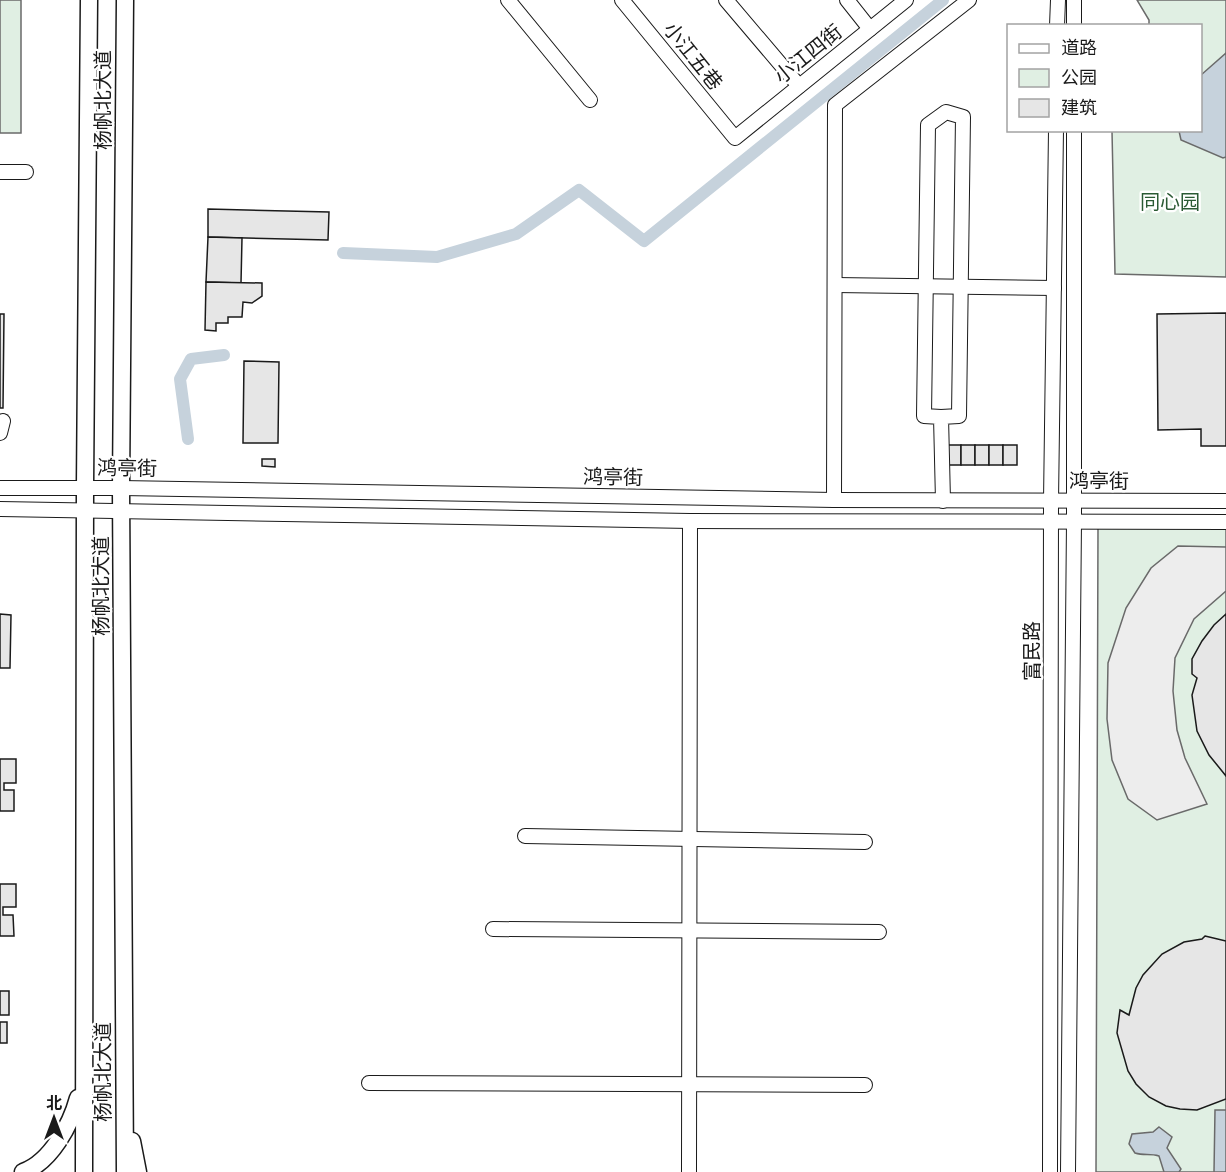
<svg xmlns="http://www.w3.org/2000/svg" width="1226" height="1172" font-family="'DM Sans','Noto Sans SC',sans-serif">
	<rect width="100%" height="100%" fill="#fff"/>
	<g fill="#e0efe3" stroke="#6a6a6a" stroke-width="1.5">
		<rect x="0" y="0" width="21" height="133"/>
		<path d="M1137,0H1226V277L1115,274L1112,131L1200,130V26L1149,25V20Z"/>
		<path d="M1098,527L1226,528V1172H1096Z"/>
	</g>
	<path fill="#ededed" stroke="#6a6a6a" stroke-width="1.5" d="M1178,546L1226,547V591L1194,619L1175,658L1173,691L1177,730L1185,758L1207,804L1157,820L1128,799L1112,760L1107,719L1108,663L1126,608L1151,568Z"/>
	<g fill="#c6d2dc" stroke="#6a6a6a" stroke-width="1.5">
		<path d="M1226,53V157L1223,158L1181,140L1179,131L1200,130L1201,75Z"/>
		<path d="M1215,1110H1226V1172H1214Z"/>
		<path d="M1159,1127L1172,1137L1167,1148L1181,1169L1179,1172H1164L1159,1156C1150,1153 1144,1156 1135,1153L1129,1144L1132,1134L1153,1132Z"/>
	</g>
	<g fill="none" stroke-linecap="round" stroke-linejoin="round">
		<g stroke="#c6d2dc" stroke-width="12">
			<path d="M343,253L437,257L516,234L579,190L644,241L943,0"/>
			<path d="M188,439L180,379L191,359L224,355"/>
		</g>
	</g>
	<g fill="#e6e6e6" stroke="#1a1a1a" stroke-width="1.5">
		<path d="M208,209L329,212L328,240L208,237Z"/>
		<path d="M208,237L242,238L241,283L206,282Z"/>
		<path d="M206,282L262,283V296L252,303L243,302L242,317H228V323H216V331L205,330Z"/>
		<path d="M1226,313V446H1201V429L1158,430L1157,314Z"/>
		<path d="M0,314H4L3,408H0Z"/>
		<path d="M244,361L279,362L278,443H243Z"/>
		<rect x="947" y="445" width="14" height="20"/>
		<rect x="961" y="445" width="14" height="20"/>
		<rect x="975" y="445" width="14" height="20"/>
		<rect x="989" y="445" width="14" height="20"/>
		<rect x="1003" y="445" width="14" height="20"/>
		<path d="M262,459H275V467L262,466Z"/>
		<path d="M0,614L11,615L10,668H0Z"/>
		<path d="M1226,614V776L1209,755L1197,731L1192,695L1197,678L1192,674V659L1202,641L1214,625Z"/>
		<path d="M0,759H16V783H4V790H14V811H0Z"/>
		<path d="M0,884H16V907H3V915H13L14,936H0Z"/>
		<path d="M1205,936L1226,941V1099L1197,1110L1180,1109L1166,1106L1149,1097L1136,1084L1128,1071L1117,1033L1120,1010L1129,1015L1136,988L1143,975L1162,954L1184,942L1202,939Z"/>
		<rect x="0" y="991" width="9" height="24"/>
		<rect x="0" y="1022" width="7" height="21"/>
	</g>
	<g fill="none" stroke-linecap="round" stroke-linejoin="round">
		<g stroke="#1a1a1a" stroke-width="16">
			<g id="minor">
				<path d="M508,0L590,100"/>
				<path d="M622,0L735,138L906,0"/>
				<path d="M726,0L799,86"/>
				<path d="M847,0L870,29"/>
				<path d="M1057,26L1058,0"/>
				<path d="M1074,26V0"/>
				<path d="M0,172H26"/>
				<path d="M835,285L1054,288"/>
				<path d="M941,417L924,416L928,125L946,112L963,117L959,416L941,417L943,501"/>
				<path d="M0,433L3,421"/>
				<path d="M0,488H121L834,500L1226,501"/>
				<path d="M834,500L835,105L969,0"/>
				<path d="M0,509L690,521L1226,522"/>
				<path d="M525,836L865,842"/>
				<path d="M493,929L879,932"/>
				<path d="M369,1083L865,1085"/>
				<path d="M689,1172L690,521"/>
				<path d="M1050,1172L1051,501L1056,130"/>
				<path d="M1068,1172L1074,521V130"/>
			</g>
		</g>
		<g stroke="#1a1a1a" stroke-width="19">
			<g id="major">
				<path d="M132,1141L138,1172"/>
				<path d="M23,1172C51,1162 71,1124 78,1098"/>
				<path d="M84,1172L85,487L89,0"/>
				<path d="M125,1172L121,488L125,0"/>
			</g>
		</g>
		<use href="#minor" stroke="#fff" stroke-width="14"/>
		<use href="#major" stroke="#fff" stroke-width="16"/>
	</g>
	<g text-anchor="middle" stroke-width="4.5" stroke-linejoin="round" paint-order="stroke">
		<g font-size="20" fill="#1a1a1a" stroke="#fff">
			<text transform="translate(808 54) rotate(-39)" y="7">小江四街</text>
			<text transform="translate(693 56) rotate(51)" y="7">小江五巷</text>
			<text transform="translate(103 100) rotate(-90)" y="7">杨帆北大道</text>
			<text transform="translate(127 468) rotate(1)" y="7">鸿亭街</text>
			<text transform="translate(613 477) rotate(1)" y="7">鸿亭街</text>
			<text x="1099" y="488">鸿亭街</text>
			<text transform="translate(101 586) rotate(-90)" y="7">杨帆北大道</text>
			<text transform="translate(1032 651) rotate(-90)" y="7">富民路</text>
			<text transform="translate(103 1072) rotate(-90)" y="7">杨帆北大道</text>
		</g>
		<g font-size="20" fill="#2b5a34" stroke="#fff">
			<text x="1170" y="209">同心园</text>
		</g>
	</g>
	<rect x="1007" y="24" width="195" height="108" fill="#ffffff" stroke="#a3a3a3" stroke-width="1.5"/>
	<rect x="1019" y="44" width="30" height="9" fill="#ffffff" stroke="#a3a3a3" stroke-width="1.5"/>
	<text x="1061" y="54" font-size="18" fill="#1a1a1a">道路</text>
	<rect x="1019" y="69" width="30" height="18" fill="#e0efe3" stroke="#a3a3a3" stroke-width="1.5"/>
	<text x="1061" y="84" font-size="18" fill="#1a1a1a">公园</text>
	<rect x="1019" y="99" width="30" height="18" fill="#e6e6e6" stroke="#a3a3a3" stroke-width="1.5"/>
	<text x="1061" y="114" font-size="18" fill="#1a1a1a">建筑</text>
	<g transform="translate(54 1118)" stroke="#ffffff" stroke-width="4.5" paint-order="stroke">
	<path d="M0-4.5L10 22L0 15L-10 22Z" fill="#1a1a1a"/>
	<text y="-9" font-size="16" font-weight="bold" text-anchor="middle" fill="#1a1a1a">北</text>
	</g>
</svg>
